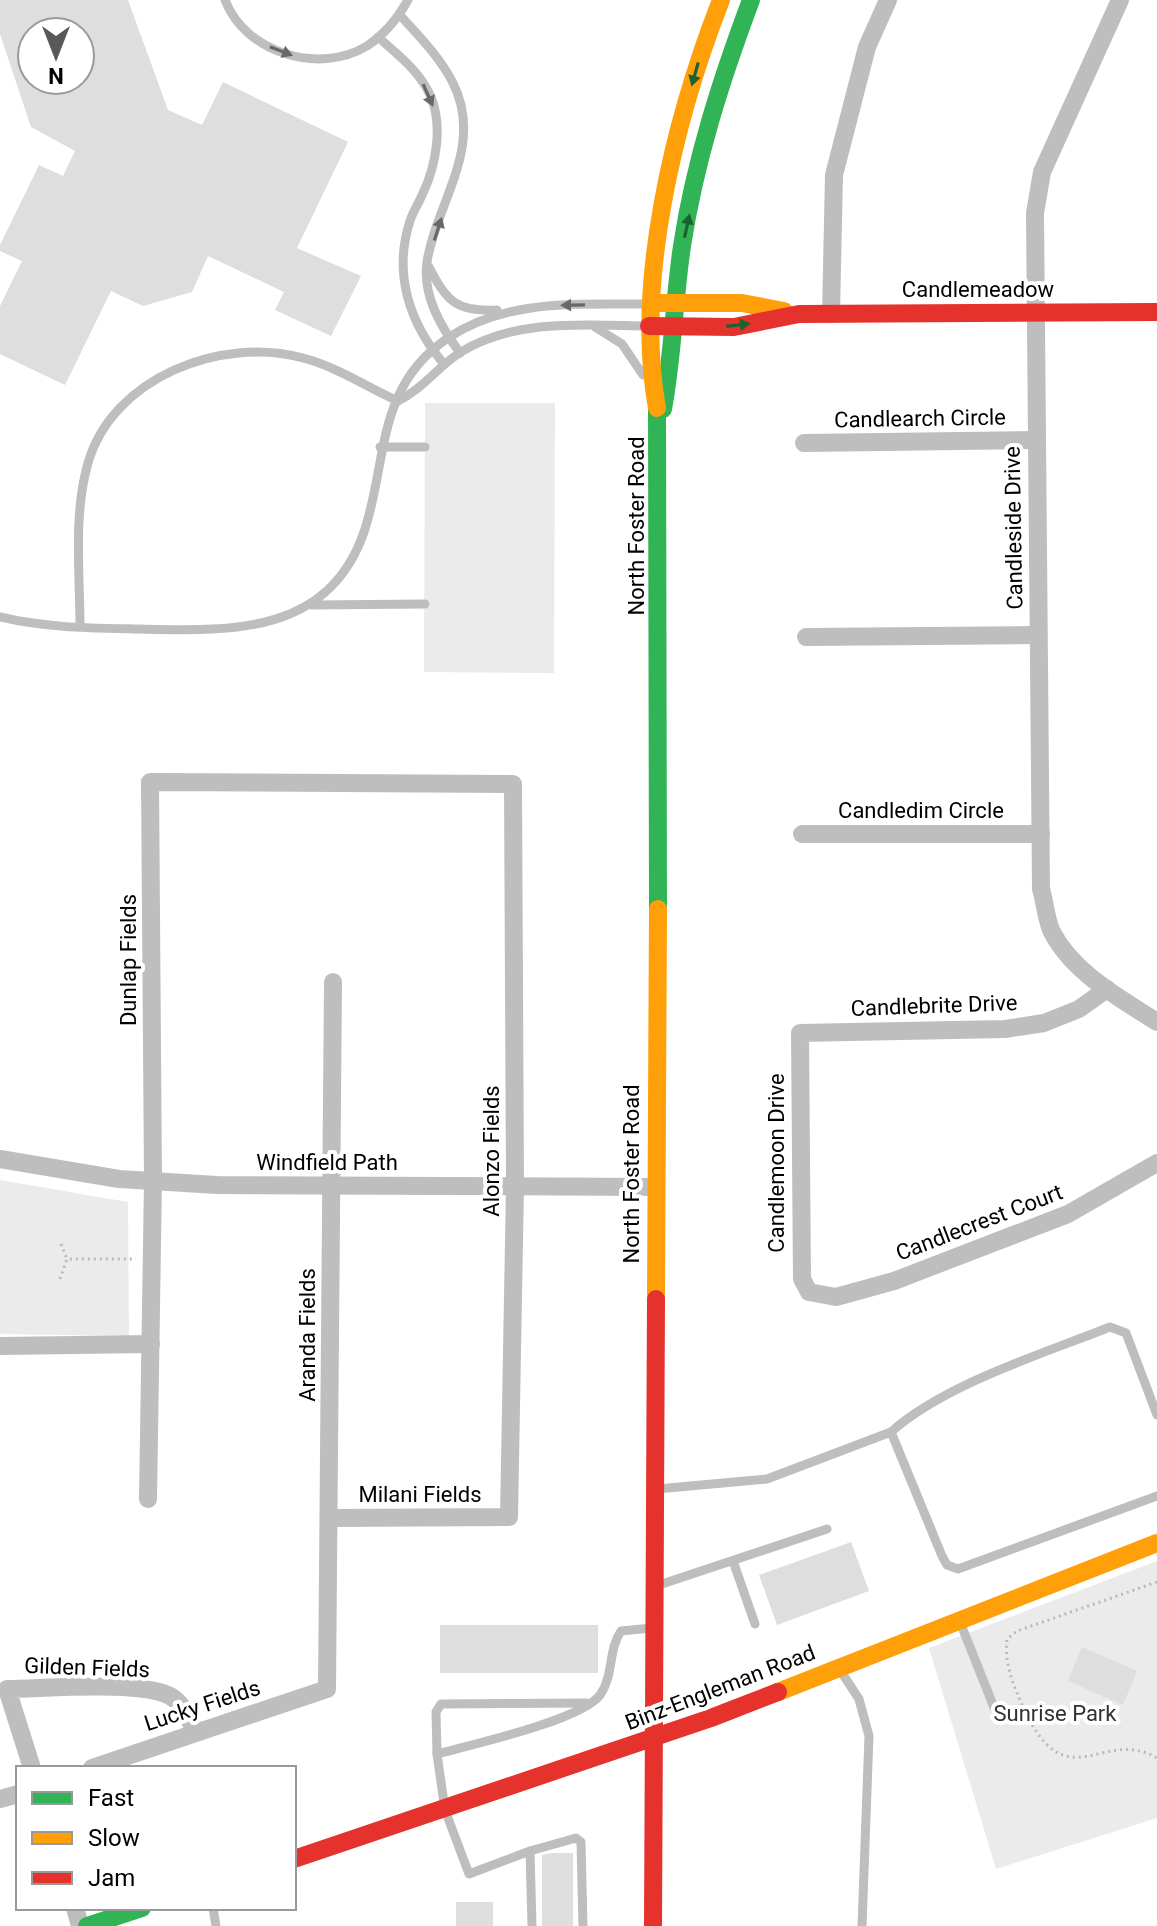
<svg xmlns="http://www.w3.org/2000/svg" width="1157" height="1926" font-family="Roboto,sans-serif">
	<rect width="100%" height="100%" fill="#fff"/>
	<g fill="#ebebeb">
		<path d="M425,403H555L554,673L424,672Z"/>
		<path d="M0,1180L128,1202L129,1336L0,1334Z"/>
		<path d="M1157,1561V1818L996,1869L929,1648Z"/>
	</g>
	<g fill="#dedede" fill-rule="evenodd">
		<path d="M0,0H128L168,110L202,125L223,82L348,142L297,248L361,276L331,336L275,310L284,292L208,256L192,292L143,306L111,291L65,385L0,354V306L22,261L0,251V245L39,165L63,176L75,151L31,127L0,34ZM32,32H80V80H32Z"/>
		<path d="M851,1542L869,1591L777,1625L759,1575Z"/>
		<rect x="440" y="1625" width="158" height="48"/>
		<path d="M1082,1647L1137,1671L1123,1705L1068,1681Z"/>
		<path d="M551,1853H573V1926H542V1855Z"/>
		<rect x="456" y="1902" width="37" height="24"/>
	</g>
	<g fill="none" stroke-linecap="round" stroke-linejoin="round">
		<g stroke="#b9b9b9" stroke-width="3" stroke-dasharray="2 4" stroke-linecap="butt">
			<path d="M61,1244L67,1259"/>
			<path d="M60,1279L67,1259H136"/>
			<path d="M1157,1582L1017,1631L1007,1639C1004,1664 1014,1687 1024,1709C1067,1802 1103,1726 1157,1758"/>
			<path d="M1007,1711L1022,1705"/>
		</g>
		<g stroke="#bebebe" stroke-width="9">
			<path d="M225,0C245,53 319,75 367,46C385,34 398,18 408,0"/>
			<path d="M399,14C418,35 440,57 453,83C485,147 436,203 427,262C422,295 441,327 460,353"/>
			<path d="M378,37C398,55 420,71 431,97C443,126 436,166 423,193C419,203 413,211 410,221C393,273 409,323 444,364"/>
			<path d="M429,267C447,302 457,312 497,310"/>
			<path d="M595,327L622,344L643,375"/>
			<path d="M398,401C423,389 437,367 461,352C517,318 585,325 648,326"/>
			<path d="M380,447H425"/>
			<path d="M312,605L425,604"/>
			<path d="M0,617C46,628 91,628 139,629C229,631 328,636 364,532C388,461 375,387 448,338C507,298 579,305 648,304"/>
			<path d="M80,627C80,574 73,515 88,463C113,377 221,336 303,358C335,366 367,387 398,401"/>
			<path d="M891,1432L942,1556L947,1565L958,1569L1157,1496"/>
			<path d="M657,1489L767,1479L891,1432C945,1384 1042,1354 1110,1327L1126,1333L1157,1415"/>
			<path d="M733,1561L755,1624"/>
			<path d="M656,1586L827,1529"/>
			<path d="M960,1622L997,1715"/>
			<path d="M840,1670L859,1699L869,1736L862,1926"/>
			<path d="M437,1754L436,1712L441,1704L586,1703"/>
			<path d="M530,1851L576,1838L581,1842L583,1926"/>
			<path d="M213,1908L216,1926"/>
			<path d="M532,1926L530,1851L469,1874L445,1810L437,1754C470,1745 582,1720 600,1695C614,1675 608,1650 621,1631L652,1628"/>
		</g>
		<g stroke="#bebebe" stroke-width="18">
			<path d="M1120,0L1042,172L1035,213L1041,889C1045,902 1046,920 1052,932C1073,973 1120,998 1157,1022"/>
			<path d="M831,314L834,175L867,47L888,0"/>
			<path d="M804,443L1036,440"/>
			<path d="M806,637L1038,635"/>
			<path d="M802,834H1041"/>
			<path d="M1107,989L1079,1009L1044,1023L1005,1029L800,1033L802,1279L809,1292L836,1297L894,1281L1068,1214L1157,1163"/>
			<path d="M0,1159L119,1179L217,1185L655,1187"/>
			<path d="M0,1346L151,1344"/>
			<path d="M148,1499L153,1180L150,782L513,784L515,1186L509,1517L330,1518"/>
			<path d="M32,1768L7,1689C43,1689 141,1680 170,1696C183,1703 189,1719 195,1731"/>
			<path d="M92,1768L327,1689L333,982"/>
			<path d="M0,1799L18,1794"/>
			<path d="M75,1908L80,1926"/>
		</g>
		<g stroke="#30b455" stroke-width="18">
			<path d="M657,408L658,909"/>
			<path d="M663,409C673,355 674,300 682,246C695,161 721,80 751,0"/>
			<path d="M87,1926L142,1908"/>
		</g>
		<g stroke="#ff9f0a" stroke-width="18">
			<path d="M661,303H742L784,311"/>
			<path d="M657,408C634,282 675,118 721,0"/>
			<path d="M656,1299L658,909"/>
			<path d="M778,1692L1157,1543"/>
		</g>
		<g stroke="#e5322d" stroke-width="18">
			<path d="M649,326L734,327L799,314L1157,312"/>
			<path d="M294,1859L711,1718L778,1692"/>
			<path d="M653,1926L656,1299"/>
		</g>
	</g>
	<defs><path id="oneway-solid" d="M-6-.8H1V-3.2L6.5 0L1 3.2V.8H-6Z" transform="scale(2)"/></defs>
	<g fill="#686868">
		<use href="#oneway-solid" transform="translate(281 51) rotate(21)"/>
		<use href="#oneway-solid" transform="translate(428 95) rotate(66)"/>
		<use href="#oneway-solid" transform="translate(438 229) rotate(-72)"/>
		<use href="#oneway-solid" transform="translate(573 305) rotate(179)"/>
	</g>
	<g fill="#1a632f">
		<use href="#oneway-solid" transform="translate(695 74) rotate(106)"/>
		<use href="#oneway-solid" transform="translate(687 226) rotate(-78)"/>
		<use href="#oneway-solid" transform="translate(738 325) rotate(-7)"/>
	</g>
	<g text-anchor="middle" stroke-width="8" stroke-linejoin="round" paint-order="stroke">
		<g font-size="22" fill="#000" stroke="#fff">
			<text x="978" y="297">Candlemeadow</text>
			<text transform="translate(920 418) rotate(-1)" y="8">Candlearch Circle</text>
			<text transform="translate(636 526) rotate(-90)" y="8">North Foster Road</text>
			<text transform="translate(1013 528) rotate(-91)" y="8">Candleside Drive</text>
			<text x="921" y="818">Candledim Circle</text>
			<text transform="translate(128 960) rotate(-90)" y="8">Dunlap Fields</text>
			<text transform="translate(934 1005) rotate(-2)" y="8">Candlebrite Drive</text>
			<text transform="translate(491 1151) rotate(-90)" y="8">Alonzo Fields</text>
			<text x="327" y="1170">Windfield Path</text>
			<text transform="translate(776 1163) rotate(-90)" y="8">Candlemoon Drive</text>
			<text transform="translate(631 1174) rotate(-90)" y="8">North Foster Road</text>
			<text transform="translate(979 1222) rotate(-21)" y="8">Candlecrest Court</text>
			<text transform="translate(307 1335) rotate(-90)" y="8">Aranda Fields</text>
			<text x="420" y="1502">Milani Fields</text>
			<text transform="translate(87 1667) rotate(2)" y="8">Gilden Fields</text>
			<text transform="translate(720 1687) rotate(-21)" y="8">Binz-Engleman Road</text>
			<text transform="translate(202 1705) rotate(-18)" y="8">Lucky Fields</text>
		</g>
		<g font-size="22" fill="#313131" stroke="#fff">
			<text x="1055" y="1721">Sunrise Park</text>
		</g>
	</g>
	<rect x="16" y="1766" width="280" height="144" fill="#ffffff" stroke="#999999" stroke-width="2"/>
	<rect x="32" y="1792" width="40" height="12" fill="#30b455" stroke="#999999" stroke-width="2"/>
	<text x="88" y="1806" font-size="24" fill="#000000">Fast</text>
	<rect x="32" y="1832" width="40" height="12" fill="#ff9f0a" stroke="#999999" stroke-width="2"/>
	<text x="88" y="1846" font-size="24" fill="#000000">Slow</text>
	<rect x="32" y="1872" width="40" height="12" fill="#e5322d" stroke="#999999" stroke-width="2"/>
	<text x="88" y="1886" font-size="24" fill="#000000">Jam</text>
	<g transform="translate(56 56) rotate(180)"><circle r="38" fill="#ffffff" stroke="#999999" stroke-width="2"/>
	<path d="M0-6L14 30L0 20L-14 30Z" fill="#595959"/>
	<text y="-12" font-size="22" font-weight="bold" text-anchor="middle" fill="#000000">N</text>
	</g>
</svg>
